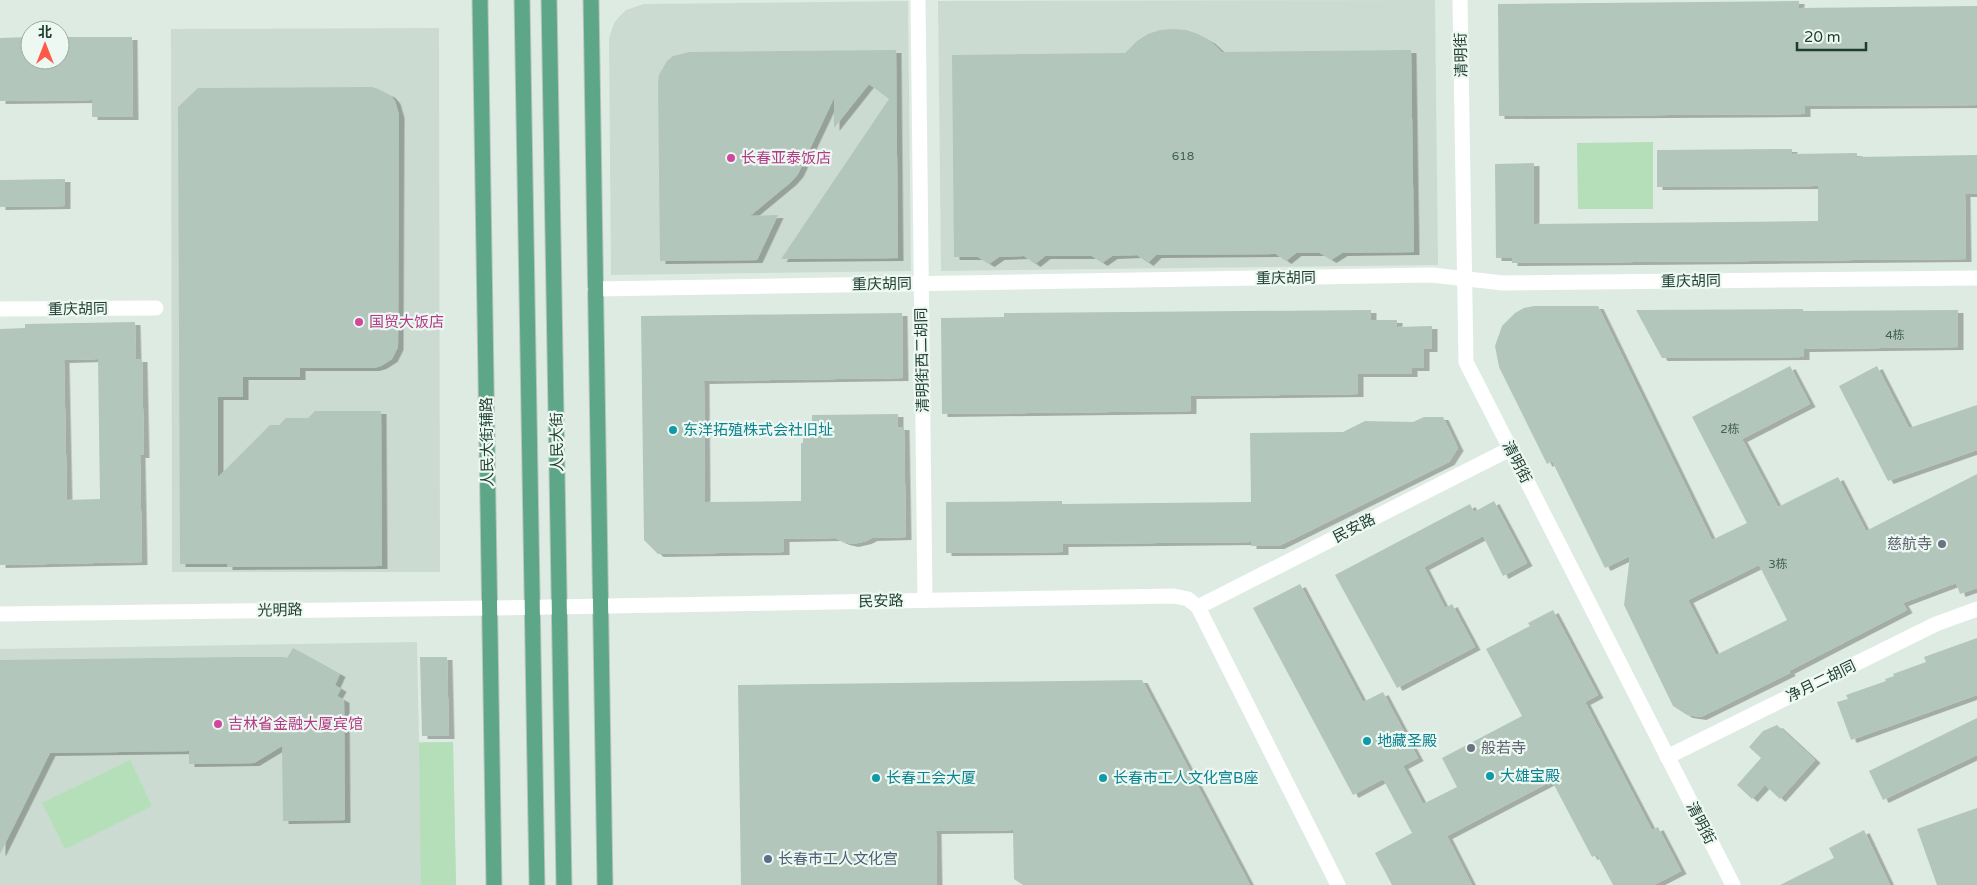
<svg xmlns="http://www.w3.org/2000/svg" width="1977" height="885" font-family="'Varela Round','Noto Sans SC',sans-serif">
	<defs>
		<filter id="shadow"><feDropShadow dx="5.5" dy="3" stdDeviation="0" flood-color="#0004"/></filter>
	</defs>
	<rect width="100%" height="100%" fill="#deebe3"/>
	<g fill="#ccdbd2">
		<path d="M1435,0L1438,265L941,271L938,1Z"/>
		<path d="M908,1L911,271L611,275L609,38L614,23L619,17L626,10L644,4Z"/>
		<path d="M439,28L440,572H172L171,29Z"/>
		<path d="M417,642L419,742H453L456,885H0V649Z"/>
	</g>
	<g fill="#b4dfb9">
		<path d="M1653,142V209H1578L1577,143Z"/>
		<path d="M453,742L456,885H421L419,743Z"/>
		<path d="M130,760L152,806L65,849L42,803Z"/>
	</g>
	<g fill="#b3c6bc" fill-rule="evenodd" filter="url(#shadow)">
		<path d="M1799,1V8L1977,6V105L1805,106V114L1499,116L1498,4Z"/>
		<path d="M1173,29L1186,30L1198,34L1210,41L1222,52L1411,50L1414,252L1342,253L1331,260L1320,253H1296L1286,261L1276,254L1156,255L1148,263L1137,255L1112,256L1102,263L1092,256H1045L1035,264L1024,256L999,257L989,264L978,257H954L952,55L1125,53L1137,41L1148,34L1160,30Z"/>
		<path d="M30,37V60H60V37H132L133,117H92V100L0,101V38Z"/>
		<path d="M896,50L898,258L781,259L889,99L869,84L834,128V98L798,174L791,182L750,216L778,215L757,260L660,261L658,83L659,75L667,61L673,56L689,52Z"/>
		<path d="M372,87L378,89L390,95L395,101L399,115L398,347L392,359L381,366L374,368H300V377H243V397H218V477L270,425H279L286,418H308L315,411H381L382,566L227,567V564H180L178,107L198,88Z"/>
		<path d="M1792,149V154L1857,153V157L1977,155V194H1965L1966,259L1512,263V258H1496L1495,164L1534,163V224L1818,221V186L1657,187V150Z"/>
		<path d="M65,179V206L0,207V180Z"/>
		<path d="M1534,306H1598L1712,540L1747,523L1692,417L1790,366L1810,404L1742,439L1778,507L1838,477L1866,531L1977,474V588L1960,594L1956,583L1903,603L1907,610L1789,671L1790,673L1701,717L1687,715L1673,706L1624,605L1630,556L1605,568L1552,461L1547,464L1499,367L1495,346L1502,326L1515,313L1524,308ZM1759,565L1787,620L1716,655L1688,600Z"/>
		<path d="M1803,309V311L1958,310V347L1804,349V357L1662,358L1636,310Z"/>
		<path d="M1371,310V320H1397V327L1432,326V349H1424V368H1412V374H1358V394L1191,396V411L942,414L941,318L1004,317V313Z"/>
		<path d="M902,313L903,378L704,381L705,502L801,501V443H803V431H812V415L898,414V427H904L906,537L872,538L866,541L853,544L844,542L835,538L784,539V552L658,554L644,540L641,316Z"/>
		<path d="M135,322L136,359H142L144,455H140L142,562L0,565V329L25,328V324ZM98,359L100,499L67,500L64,360Z"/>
		<path d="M1877,366L1909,428L1977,405V450L1888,481L1839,386Z"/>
		<path d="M1424,417H1443L1458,448L1449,462L1279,546H1251V542L1063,544V552L946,553V502L1062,501V504L1251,502L1250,433L1343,432L1365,421L1413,422Z"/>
		<path d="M1494,501L1527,563L1503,576L1483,536L1424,567L1445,608L1452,604L1475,647L1397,688L1335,575L1470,504L1474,512Z"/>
		<path d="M1300,584L1363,702L1383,692L1418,758L1403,766L1423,804L1457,787L1442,758L1522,716L1486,649L1530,626L1528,623L1553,610L1598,695L1585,702L1652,830L1658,827L1681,871L1654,885H1613L1597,855L1592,857L1552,781L1447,836L1472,885H1392L1375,853L1412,833L1383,779L1353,795L1253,608Z"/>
		<path d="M1977,638V695L1851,740L1837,702L1848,699L1846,695L1886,681L1885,679L1894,676L1893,674L1926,662L1924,657Z"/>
		<path d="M293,648L340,674L335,685L341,689L337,696L344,700L345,820L283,821L282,746L254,763L189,764V751L50,753L0,854V660L240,657H284L287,658Z"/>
		<path d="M420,657H447L449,736H422Z"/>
		<path d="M1142,680L1250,885H1023L1014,879L1013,830L936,831L937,885H741L738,685Z"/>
		<path d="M1977,718V755L1883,800L1869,771Z"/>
		<path d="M1777,725L1815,760L1780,799L1765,785L1752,799L1737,785L1761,758L1749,747L1763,731Z"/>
		<path d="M1977,808V885H1937L1917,829Z"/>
		<path d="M1864,830L1890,885H1780L1834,858L1829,848Z"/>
	</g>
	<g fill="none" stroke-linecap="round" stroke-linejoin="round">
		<g stroke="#bbc5c1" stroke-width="17">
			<g id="major">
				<path d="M480,0L494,885"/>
				<path d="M522,0L537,885"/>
				<path d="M549,0L564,885"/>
				<path d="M591,0L605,885"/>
			</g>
		</g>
		<g stroke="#fff" stroke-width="15">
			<path d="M918,0L925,600"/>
			<path d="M1460,0L1466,362L1733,885"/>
			<path d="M595,289L1432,275L1503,283L1977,278"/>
			<path d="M0,309L156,308"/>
			<path d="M1198,607L1510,449"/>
			<path d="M0,614L490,608L1174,596L1188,599L1198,607L1338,885"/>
			<path d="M1667,757L1936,624L1977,609"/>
		</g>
		<use href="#major" stroke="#5da688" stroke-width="15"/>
	</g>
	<g fill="#d1479c" stroke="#eef8f2" stroke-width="2">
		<circle cx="731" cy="158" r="5"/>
		<circle cx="359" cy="322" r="5"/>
		<circle cx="218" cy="724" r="5"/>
	</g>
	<g fill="#0f9aa8" stroke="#eef8f2" stroke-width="2">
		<circle cx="673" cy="430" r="5"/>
		<circle cx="1367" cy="741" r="5"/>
		<circle cx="1490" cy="776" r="5"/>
		<circle cx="876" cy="778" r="5"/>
		<circle cx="1103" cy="778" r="5"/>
	</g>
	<g fill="#6b7280" stroke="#eef8f2" stroke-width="2">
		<circle cx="1942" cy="544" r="5"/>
		<circle cx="1471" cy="748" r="5"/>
	</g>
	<circle fill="#5c6f8a" stroke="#eef8f2" stroke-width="2" cx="768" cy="859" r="5"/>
	<g text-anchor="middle" stroke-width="4.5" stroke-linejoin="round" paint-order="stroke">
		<g font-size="12" fill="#425f52">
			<text x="1183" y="160">618</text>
			<text x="1895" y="339">4栋</text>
			<text x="1730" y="433">2栋</text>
			<text x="1778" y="568">3栋</text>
		</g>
		<g font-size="15" fill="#1d3d2f" stroke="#eef8f2">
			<text transform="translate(1461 55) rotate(-91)" y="5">清明街</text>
			<text transform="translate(1286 278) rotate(-1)" y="5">重庆胡同</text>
			<text transform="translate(1691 281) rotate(-1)" y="5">重庆胡同</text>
			<text transform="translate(882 284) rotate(-1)" y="5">重庆胡同</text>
			<text transform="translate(78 309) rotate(-1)" y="5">重庆胡同</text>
			<text transform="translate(922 360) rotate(-91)" y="5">清明街西二胡同</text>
			<text transform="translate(487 442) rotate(-91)" y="5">人民大街辅路</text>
			<text transform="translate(557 442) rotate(-91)" y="5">人民大街</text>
			<text transform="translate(1517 462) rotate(63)" y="5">清明街</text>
			<text transform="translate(1354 528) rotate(-27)" y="5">民安路</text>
			<text transform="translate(881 601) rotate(-1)" y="5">民安路</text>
			<text transform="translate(280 610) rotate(-1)" y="5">光明路</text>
			<text transform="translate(1821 681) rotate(-26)" y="5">净月二胡同</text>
			<text transform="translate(1701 823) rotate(63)" y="5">清明街</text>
		</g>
		<g font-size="15" fill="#b23c85" stroke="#eef8f2" text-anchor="start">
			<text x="741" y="163">长春亚泰饭店</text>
			<text x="369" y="327">国贸大饭店</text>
			<text x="228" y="729">吉林省金融大厦宾馆</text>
		</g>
		<g font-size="15" fill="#0d838f" stroke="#eef8f2" text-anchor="start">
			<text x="683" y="435">东洋拓殖株式会社旧址</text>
			<text x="1377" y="746">地藏圣殿</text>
			<text x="1500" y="781">大雄宝殿</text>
			<text x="886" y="783">长春工会大厦</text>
			<text x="1113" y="783">长春市工人文化宫B座</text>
		</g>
		<g font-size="15" fill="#5b616d" stroke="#eef8f2" text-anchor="end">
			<text x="1932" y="549">慈航寺</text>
			<text x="1481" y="753" text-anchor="start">般若寺</text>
		</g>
		<g font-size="15" fill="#4e5e75" stroke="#eef8f2" text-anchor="start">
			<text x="778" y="864">长春市工人文化宫</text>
		</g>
	</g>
	<g transform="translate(45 45)"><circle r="24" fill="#eef8f2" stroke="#9aada4"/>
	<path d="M0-4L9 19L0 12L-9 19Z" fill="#ff5948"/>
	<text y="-8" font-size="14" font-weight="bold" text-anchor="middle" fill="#1d3d2f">北</text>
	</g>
	<path d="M1797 42v8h69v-8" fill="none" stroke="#1d3d2f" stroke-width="2.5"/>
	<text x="1804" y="42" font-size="15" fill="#1d3d2f" stroke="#eef8f2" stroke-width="4" paint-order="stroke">20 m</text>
</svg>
